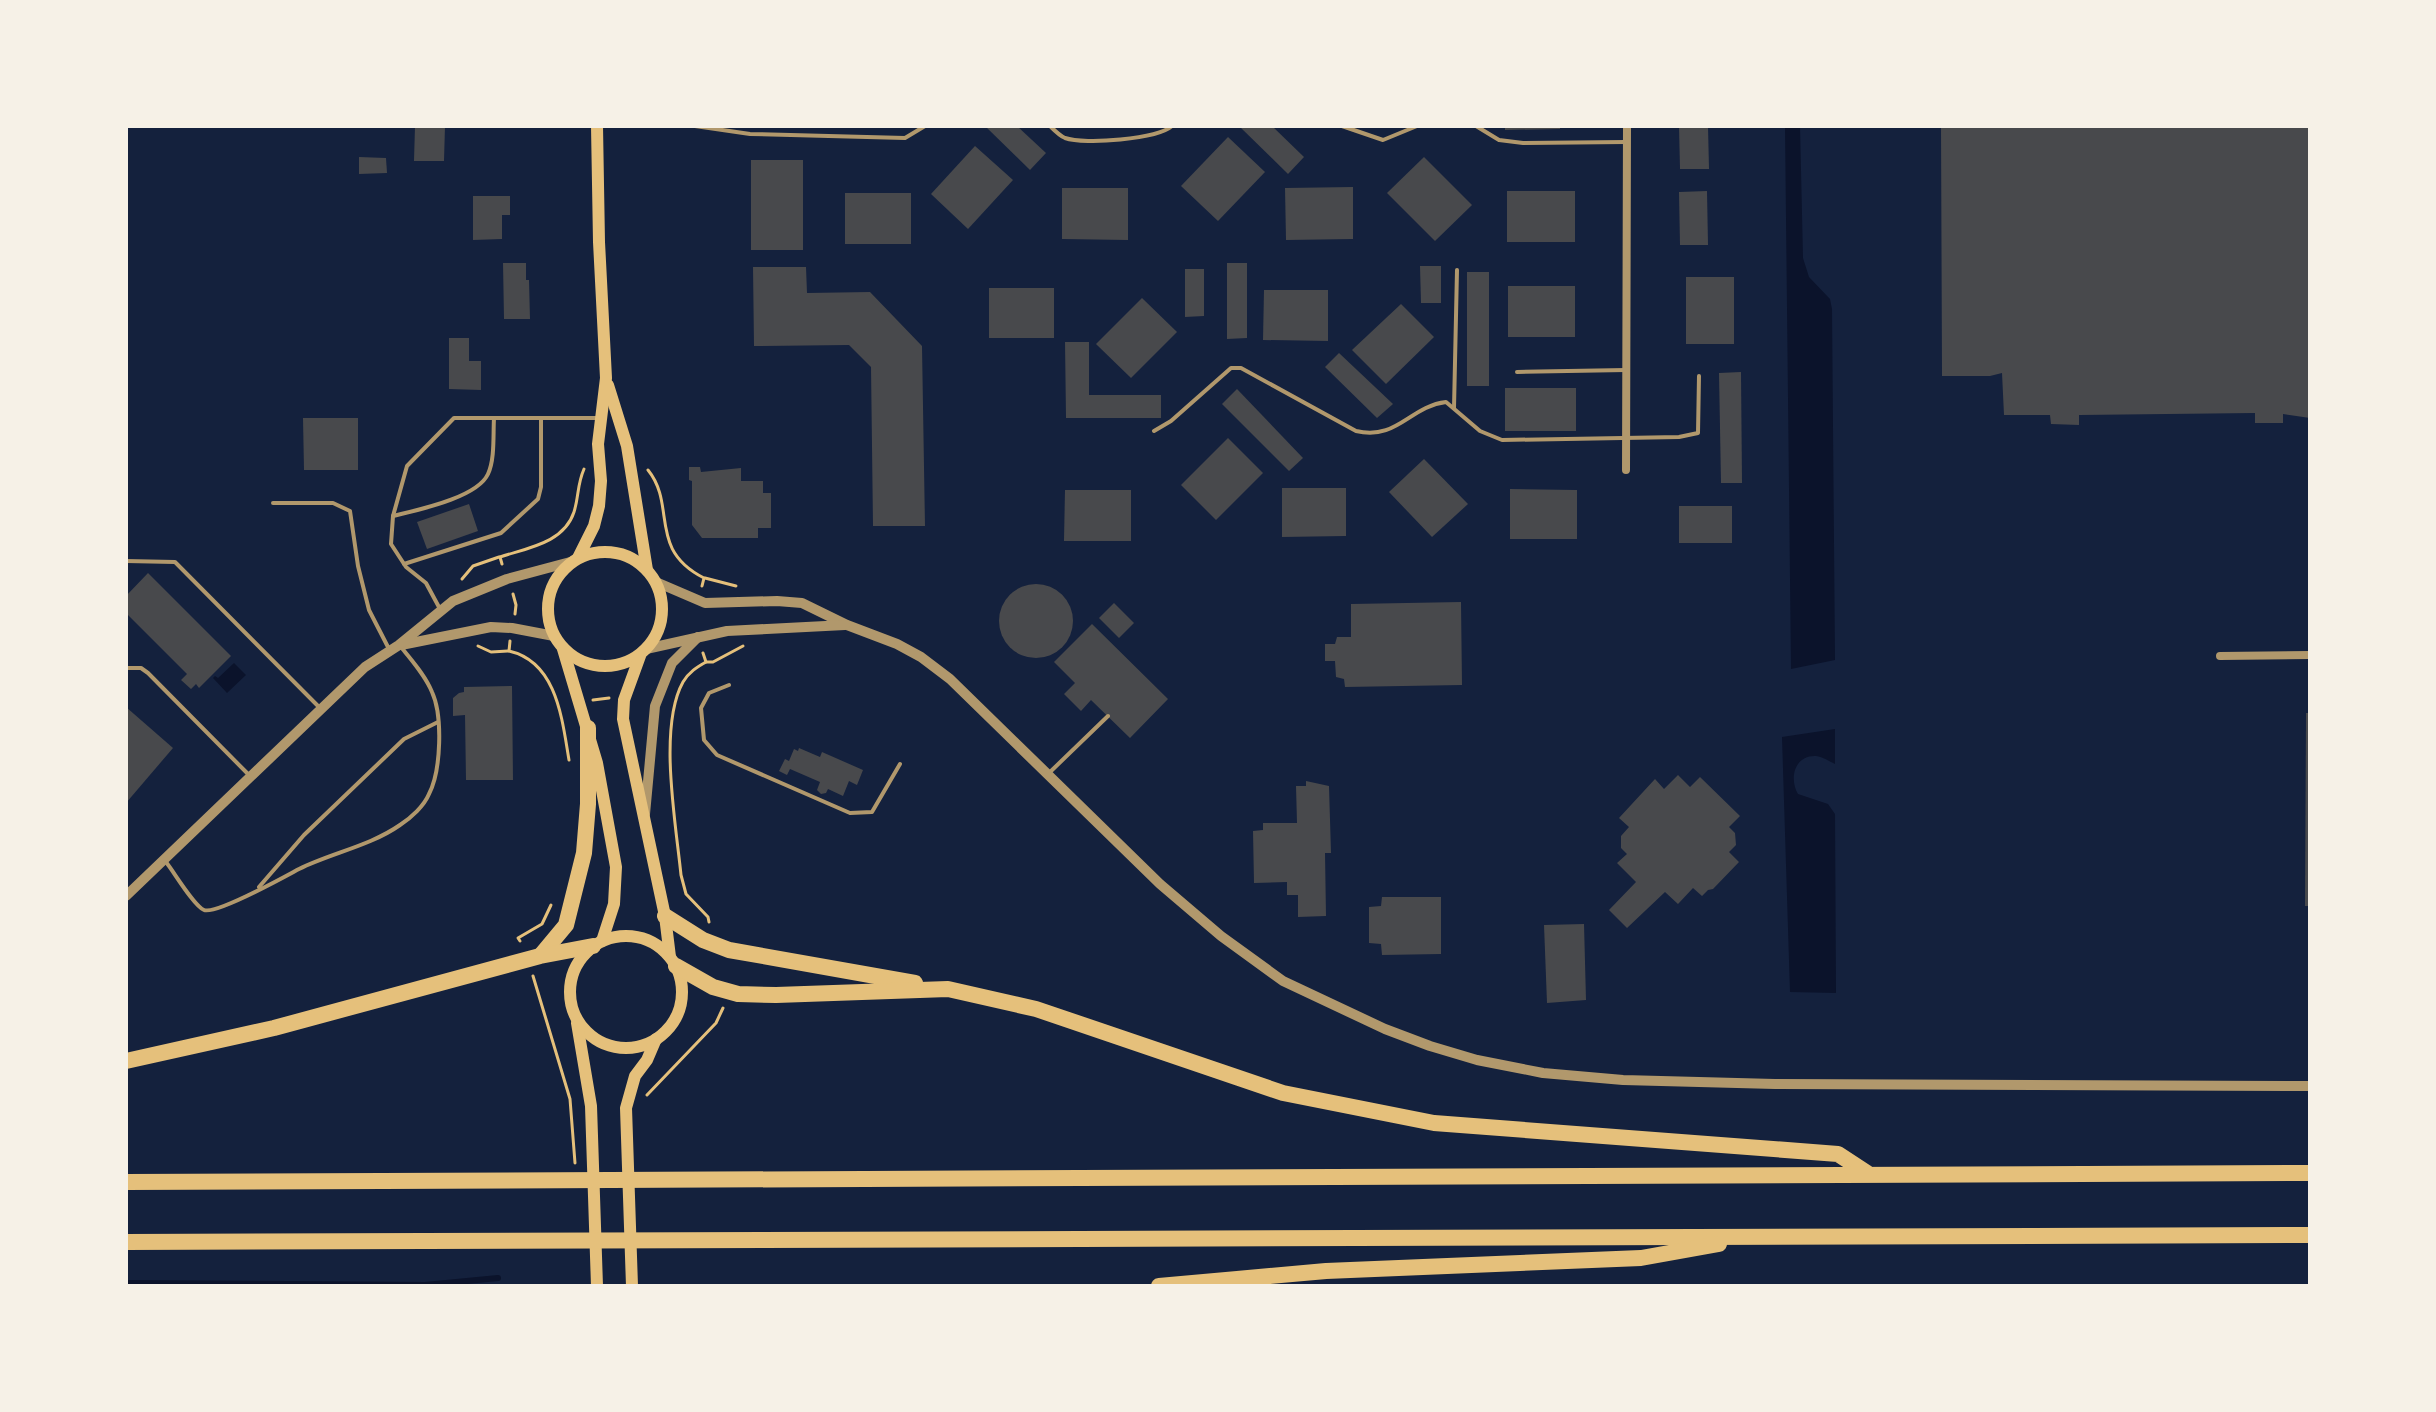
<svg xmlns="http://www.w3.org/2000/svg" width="2436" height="1412" font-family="'Alegreya Sans',sans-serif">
	<rect width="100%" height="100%" fill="#14213d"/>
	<g fill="#0b132b">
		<path d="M1785,126H1800L1803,258L1809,277L1830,299L1832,309L1835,660L1791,669Z"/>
		<path d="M234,663L246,675L227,693L213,678L215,676L218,678Z"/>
		<path d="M1835,729V764C1829,761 1823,757 1816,756C1794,755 1789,779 1798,794L1828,804L1835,814L1836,993L1790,992L1782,737Z"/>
	</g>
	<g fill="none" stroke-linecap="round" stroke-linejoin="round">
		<path stroke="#0b132b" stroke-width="6" d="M126,1283L425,1285L498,1278"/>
	</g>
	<g fill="#48494c">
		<path d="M415,126H445L444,161H414Z"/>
		<path d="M985,126H1017L1046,153L1030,170Z"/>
		<path d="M1239,126H1272L1304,157L1288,174Z"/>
		<path d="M1505,126H1560V129L1505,130Z"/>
		<path d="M1679,126H1708L1709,169H1680Z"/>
		<path d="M1941,126H2310V418L2283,414V423H2255V413L2079,415V425L2051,424L2050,415H2004L2002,373L1990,376H1942Z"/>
		<path d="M1228,137L1265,172L1218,221L1181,186Z"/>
		<path d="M975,146L1013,180L968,229L931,194Z"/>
		<path d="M359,157L386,158L387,173L359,174Z"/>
		<path d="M1424,157L1472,205L1435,241L1387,193Z"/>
		<rect x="751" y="160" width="52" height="90"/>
		<path d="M1353,187V239L1286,240L1285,188Z"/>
		<path d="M1062,188H1128V240L1062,239Z"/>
		<rect x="1507" y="191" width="68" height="51"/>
		<path d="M1707,191L1708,245H1680L1679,192Z"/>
		<rect x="845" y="193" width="66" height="51"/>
		<path d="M473,196H510V215H502V239L473,240Z"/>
		<path d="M503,263H526V280H529L530,319H504Z"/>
		<path d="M1227,263H1247V338L1227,339Z"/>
		<path d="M1420,266H1441V303H1421Z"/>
		<path d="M753,267H806L807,293L870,292L922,346L925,526H873L871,367L849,345L754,346Z"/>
		<path d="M1185,269H1204V316L1185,317Z"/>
		<rect x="1467" y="272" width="22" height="114"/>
		<rect x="1686" y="277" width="48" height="67"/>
		<rect x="1508" y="286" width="67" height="51"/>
		<rect x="989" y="288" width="65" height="50"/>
		<path d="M1264,290H1328V341L1263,340Z"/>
		<path d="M1142,298L1177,332L1131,378L1096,344Z"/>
		<path d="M1401,304L1434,337L1386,384L1352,350Z"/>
		<path d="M449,338H469V361H481V390L449,389Z"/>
		<path d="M1065,342H1089V395H1161V418H1066Z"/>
		<path d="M1339,353L1393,404L1377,418L1325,367Z"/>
		<path d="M1741,372L1742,483H1721L1719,373Z"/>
		<rect x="1505" y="388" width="71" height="43"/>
		<path d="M1237,389L1303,458L1289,471L1222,404Z"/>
		<path d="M303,418H358V470H304Z"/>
		<path d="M1228,438L1263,473L1216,520L1181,485Z"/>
		<path d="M1424,459L1468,504L1432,537L1389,492Z"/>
		<path d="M689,467H700L701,472L741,468V481H763V493H771V528H758V538H702L692,525V481L689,480Z"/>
		<path d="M1282,488H1346V536L1282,537Z"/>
		<path d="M1510,489L1577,490V539H1510Z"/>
		<path d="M1065,490H1131V541H1064Z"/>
		<path d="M469,504L478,531L427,549L417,522Z"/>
		<rect x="1679" y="506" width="53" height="37"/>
		<path d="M148,573L231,656L199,688L196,684L191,689L181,680L187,674L126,613V596Z"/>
		<circle cx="1036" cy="621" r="37"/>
		<path d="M1461,602L1462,685L1345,687L1344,679L1336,677L1335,661H1325V644H1335L1337,637H1351V604Z"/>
		<path d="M1114,603L1134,623L1119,638L1099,618Z"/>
		<path d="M1092,624L1168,699L1130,738L1091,700L1081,711L1064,694L1075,683L1054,662Z"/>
		<path d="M512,686L513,780H466L465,715L453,716V698L459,693L464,692V687Z"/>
		<path d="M126,707L173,748L126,803Z"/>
		<path d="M2306,713H2310V906H2305Z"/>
		<path d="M799,748L820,757L822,752L863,770L857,785L849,781L843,796L828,789L826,793L821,794L817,790L820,782L790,769L787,775L779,771L785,759L789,761L794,749L798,751Z"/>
		<path d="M1678,775L1690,787L1700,777L1740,816L1729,827L1735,833L1736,845L1729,852L1739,862L1713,889L1708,890L1702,896L1693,888L1678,904L1665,892L1627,928L1609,910L1636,882L1617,863L1627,854L1621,848V836L1629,827L1619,818L1655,779L1664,789Z"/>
		<path d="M1306,781L1329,786L1331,853H1325L1326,916L1298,917V895H1287V882L1254,883L1253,831L1263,830V823H1297L1296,786H1306Z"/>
		<path d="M1382,897H1441V954L1382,955L1381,944L1369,943V907L1381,906Z"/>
		<path d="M1584,924L1586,1000L1547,1003L1544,925Z"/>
	</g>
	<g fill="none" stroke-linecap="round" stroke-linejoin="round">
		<g stroke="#e5c07b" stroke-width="3">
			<path d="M648,470C677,506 647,549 704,578L702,586"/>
			<path d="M502,564L500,557C527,548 564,543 574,512C579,496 577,485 584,469"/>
			<path d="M705,578L736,586"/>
			<path d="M462,579L473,566L499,557"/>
			<path d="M513,594L516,605L515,614"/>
			<path d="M510,641L509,651C557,662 562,719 569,760"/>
			<path d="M478,646L491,652L508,651"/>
			<path d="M703,653L706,662C697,667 689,672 683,682C658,727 676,824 681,875L686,894L708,917L709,922"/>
			<path d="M706,662H713L743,646"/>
			<path d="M593,700L609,698"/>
			<path d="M520,941L518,938L542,924L551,905"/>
			<path d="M533,976L570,1099L575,1163"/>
			<path d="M647,1095L716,1023L723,1008"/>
		</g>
		<g stroke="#b1986c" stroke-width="4">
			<path d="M695,126L750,134L905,138L925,126"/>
			<path d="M1050,126C1054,130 1060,136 1065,138C1085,145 1157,139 1172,126"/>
			<path d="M1342,126L1383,140L1417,126"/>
			<path d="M1476,126L1499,140L1523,143L1626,142"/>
			<path d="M1517,372L1626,370"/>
			<path d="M1454,408L1457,270"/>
			<path d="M1154,431L1171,421L1231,368H1241L1356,431C1397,441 1410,406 1446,402L1480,431L1502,440L1679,437L1698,433L1699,376"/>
			<path d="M273,503H333L350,511L358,566L369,610L389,649"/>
			<path d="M393,516C417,510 477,498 488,474C495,459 493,435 494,418"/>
			<path d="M126,561L175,562L319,707"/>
			<path d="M404,564L501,533L538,499L541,487V419"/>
			<path d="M440,609L426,583L406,567L391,544L393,516L407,466L454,418H599"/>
			<path d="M126,668H141L148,673L249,775"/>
			<path d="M729,685L709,693L701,708L704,740L717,755L850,813L872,812L900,764"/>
			<path d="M1049,773L1108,716"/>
			<path d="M166,862C174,872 194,906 204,910C216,915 284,877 299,869C331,853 370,846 400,825C411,818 424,806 429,794C441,771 443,716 432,692C425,675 412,661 401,647"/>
			<path d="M259,887L304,835L404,739L438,722"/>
		</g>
		<g stroke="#b1986c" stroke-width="8">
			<path d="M1626,470L1627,126"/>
			<path d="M2220,656L2310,655"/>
		</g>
		<g stroke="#b1986c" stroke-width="10">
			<path d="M656,582L705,603L777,601L802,603L847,625L897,644L921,657L950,679L1160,884L1221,936L1283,981L1385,1029L1430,1046L1477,1060L1543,1073L1623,1080L1775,1084L2310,1086"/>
			<path d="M401,645L491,627L512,628L554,636"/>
			<path d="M646,649L727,631L845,625"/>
			<path d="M645,814L655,706L672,663L698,637"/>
			<path d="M126,896L365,667L399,645L453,601L507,579L574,561"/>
		</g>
		<g stroke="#e5c07b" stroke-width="12">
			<path d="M608,385L627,446L647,570"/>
			<circle cx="605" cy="609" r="57"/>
			<path d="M578,558L594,526L599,506L601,481L598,444L606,378L599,242L597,126"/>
			<path d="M563,649L597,763L616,867L614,904L602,941"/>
			<path d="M640,656L624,700L623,719L665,916L670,957"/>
			<circle cx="626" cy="992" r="56"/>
			<path d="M577,1023L591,1106L597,1286"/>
			<path d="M632,1286L626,1108L635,1076L647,1060L656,1039"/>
		</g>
		<g stroke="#e5c07b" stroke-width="16">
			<path d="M665,916L703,940L729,950L915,983"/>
			<path d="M541,955L566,925L584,853L588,804V728"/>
			<path d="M676,966L713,987L738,994L776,995L948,989L1036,1009L1283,1093L1434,1123L1838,1154L1867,1173"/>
			<path d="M126,1061L274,1028L540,956L593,946"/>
			<path d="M126,1182L2310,1173"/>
			<path d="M126,1242L2310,1235"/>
			<path d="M1159,1286L1326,1271L1641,1258L1719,1244"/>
		</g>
	</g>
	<rect width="2436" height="1412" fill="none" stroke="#f6f1e7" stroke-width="256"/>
</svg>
